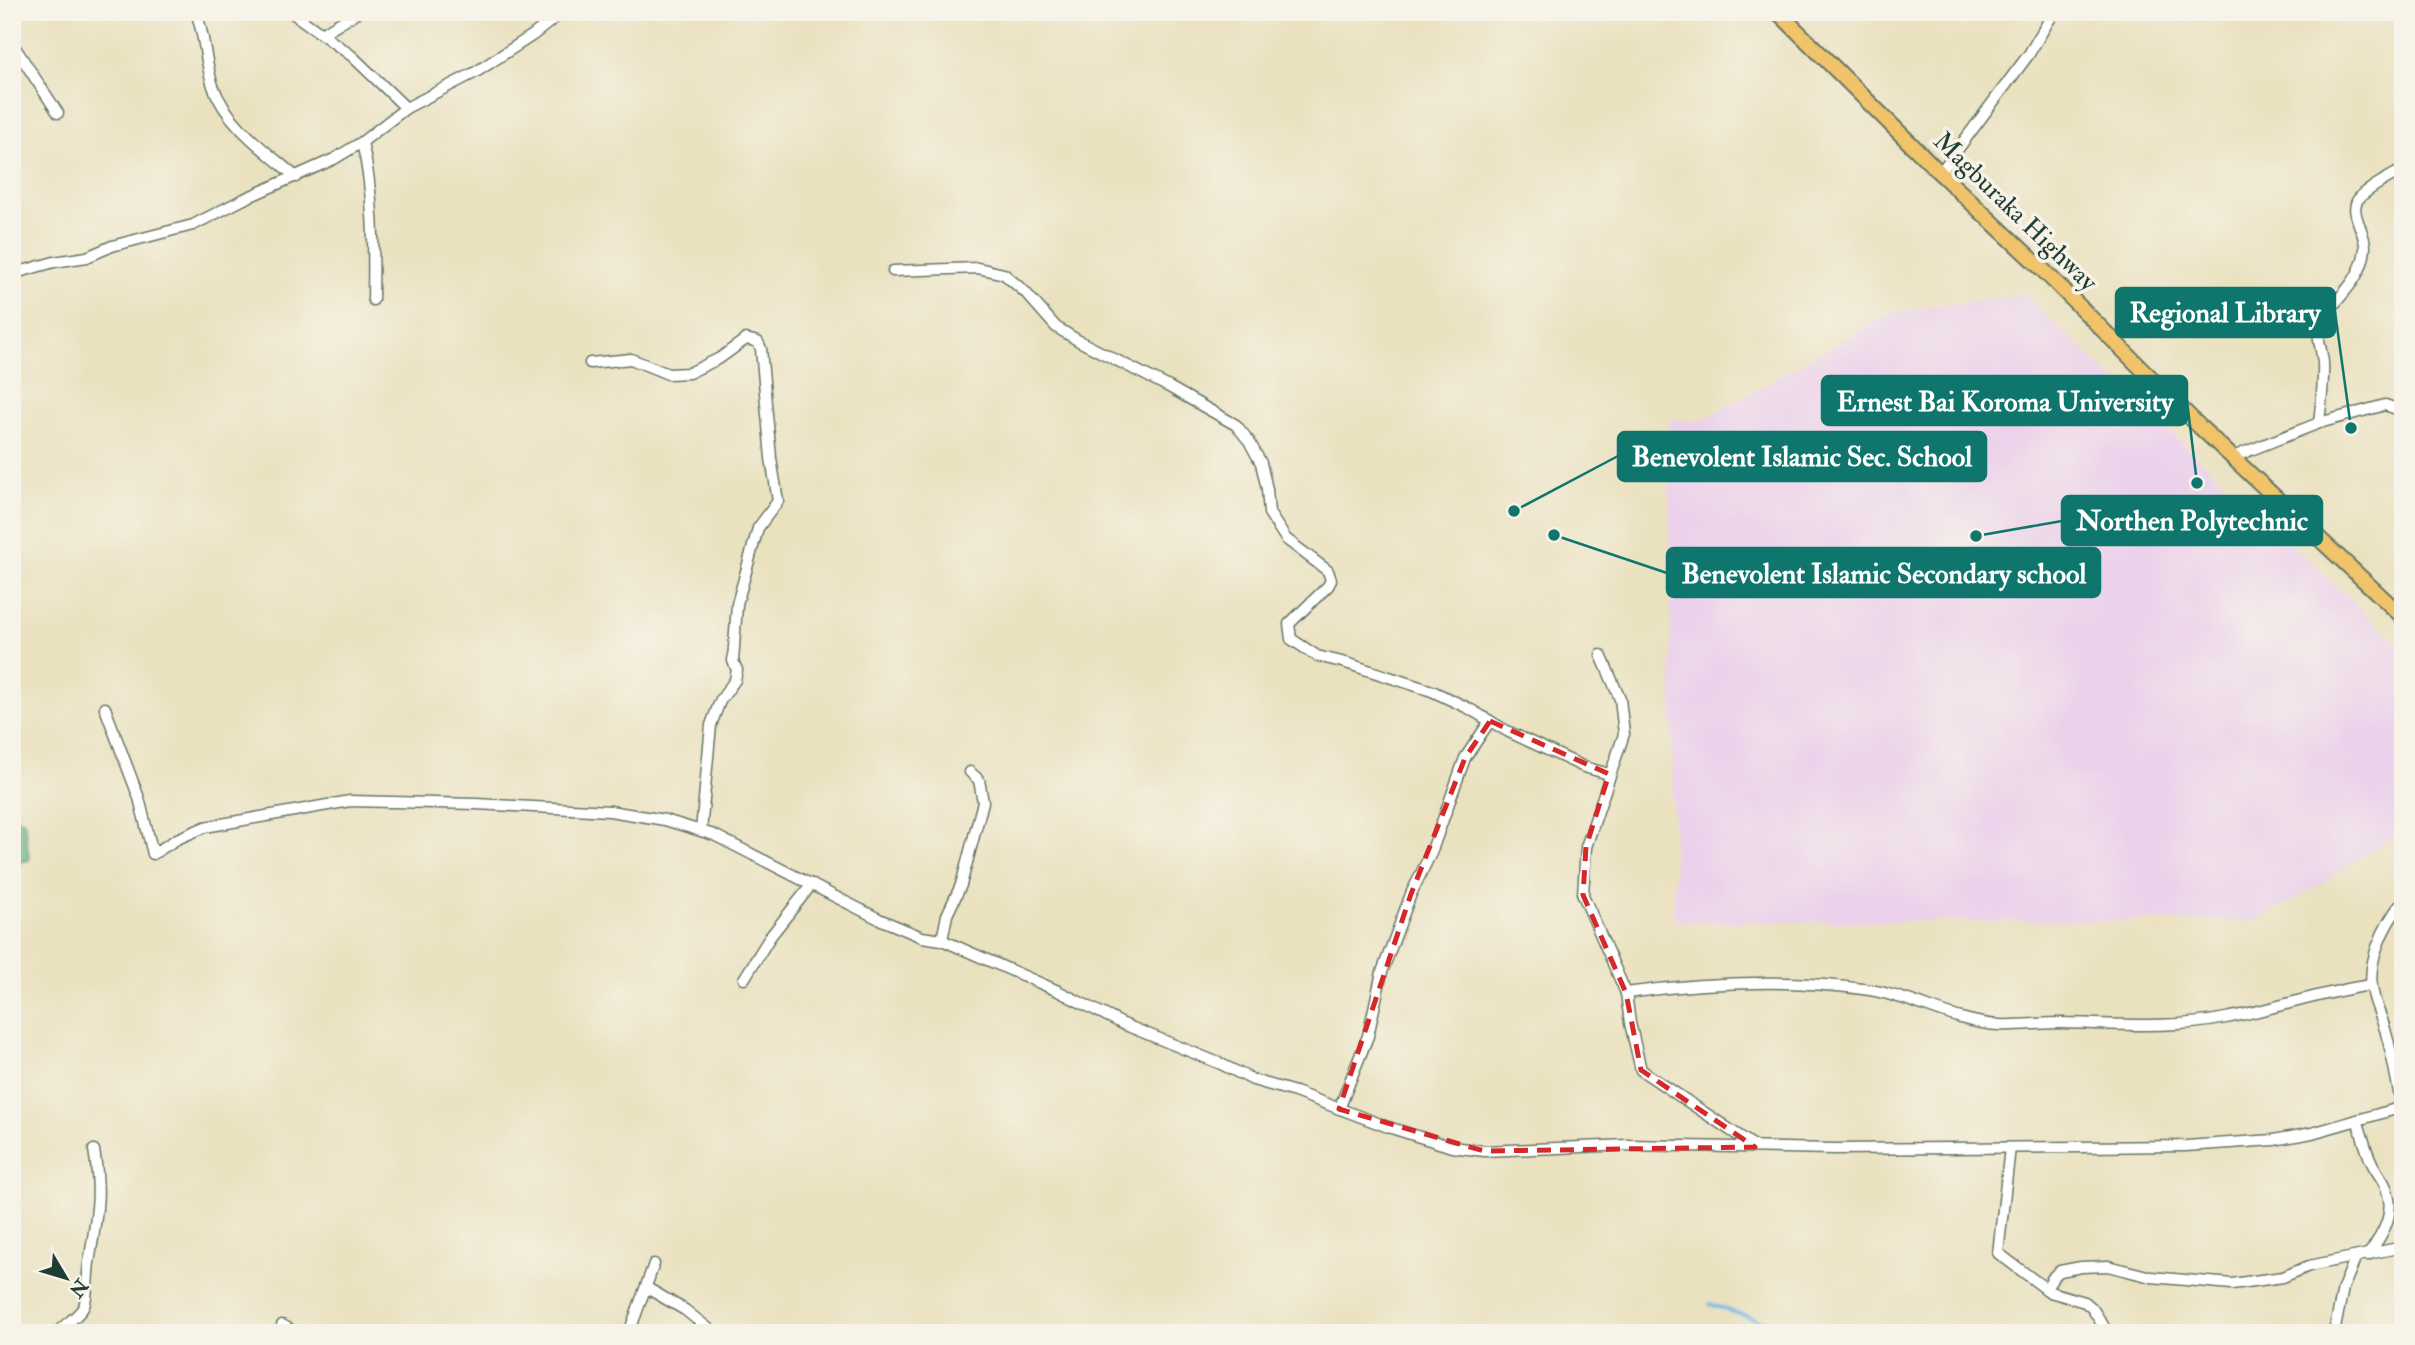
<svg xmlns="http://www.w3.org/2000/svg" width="2415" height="1345" font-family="'IM FELL Double Pica',serif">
	<rect width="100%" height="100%" fill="#f7f3e8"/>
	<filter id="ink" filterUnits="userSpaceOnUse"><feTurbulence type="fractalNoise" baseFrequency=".0143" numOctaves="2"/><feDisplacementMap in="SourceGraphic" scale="14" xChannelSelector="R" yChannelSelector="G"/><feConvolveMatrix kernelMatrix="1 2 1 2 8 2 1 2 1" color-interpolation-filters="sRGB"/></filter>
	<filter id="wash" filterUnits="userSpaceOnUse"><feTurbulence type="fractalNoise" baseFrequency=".00686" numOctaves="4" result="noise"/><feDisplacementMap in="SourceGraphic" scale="28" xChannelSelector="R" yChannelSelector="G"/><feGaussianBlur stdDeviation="1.57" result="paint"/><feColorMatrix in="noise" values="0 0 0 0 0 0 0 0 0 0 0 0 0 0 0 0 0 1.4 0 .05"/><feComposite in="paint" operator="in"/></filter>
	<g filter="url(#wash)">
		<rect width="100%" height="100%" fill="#eae1bf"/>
		<path fill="#ebd1eb" d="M2023,294L2403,649V830L2303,895L2254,921L1674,922L1669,419L1699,422L1890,313Z"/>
		<path fill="#66b884" stroke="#427a5c" stroke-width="2" d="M12,817L24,821L29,860L12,863Z"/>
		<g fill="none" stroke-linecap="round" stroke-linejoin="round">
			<path stroke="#6cb9e6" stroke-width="3.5" d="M1710,1304L1797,1333"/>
		</g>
	</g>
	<g filter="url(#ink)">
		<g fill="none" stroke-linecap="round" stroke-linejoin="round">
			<g stroke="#667665" stroke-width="13">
				<g id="minor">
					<path d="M196,12C205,36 205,62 213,86C227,125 266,151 296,177"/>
					<path d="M291,12L352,56L406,108"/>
					<path d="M321,34L358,12"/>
					<path d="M12,43L58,113"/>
					<path d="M362,142C374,193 374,248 373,300"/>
					<path d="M1940,173L2029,54L2054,12"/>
					<path d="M893,271L978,268L1004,274L1026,293L1056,327L1079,341L1169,387L1236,425L1249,441L1261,463L1267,489L1269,513L1286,539L1328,571L1331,580L1328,586L1289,624L1291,639L1317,656L1346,663L1432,691L1468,708L1507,731L1584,767L1609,774"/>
					<path d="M12,274L54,262L87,257L112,246L193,225L244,199L334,159L362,142L406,108L476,72L533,35L562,12"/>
					<path d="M590,363L631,359L668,374L689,373L720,358L746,339L758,342L761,349L771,458L778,501L758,528L737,604L733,661L737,670L735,680L720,701L711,725L701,831"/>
					<path d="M2319,423C2321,403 2324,383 2323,363C2322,349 2315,335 2321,321C2323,316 2328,311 2331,308C2347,289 2363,274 2365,248C2366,233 2350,214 2357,201C2364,190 2390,177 2402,170"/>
					<path d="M2233,457L2319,423L2385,405L2403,411"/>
					<path d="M1601,655L1620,699L1624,734L1586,847L1583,895L1626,993L1630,1023L1641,1070L1754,1146"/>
					<path d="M105,708L139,798L153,854L177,839L205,827L350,801L476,804L610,811L665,820L714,835L879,919L922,937L942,940L1058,991L1123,1024L1221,1064L1253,1080L1295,1092L1388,1127L1452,1147L1484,1151L1628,1145L1834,1149L2186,1146L2274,1140L2312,1133L2403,1107"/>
					<path d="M942,940L947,915L961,885L983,802L979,780L970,772"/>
					<path d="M744,979L770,937L812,884"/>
					<path d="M1626,993C1707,982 1789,978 1870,990C1914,997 1953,1022 1998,1025C2019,1026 2041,1023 2062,1023C2117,1024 2172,1029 2226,1018C2275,1009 2322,992 2371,985"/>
					<path d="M2402,1108C2397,1083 2393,1057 2386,1033C2383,1020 2377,1009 2374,997C2364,964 2384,925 2403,901"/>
					<path d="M1339,1109L1368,1036L1382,972L1411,894L1431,853L1465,758L1490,721"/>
					<path d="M2357,1120C2362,1133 2365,1148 2371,1161C2375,1170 2381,1177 2385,1185C2397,1212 2384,1233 2368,1255"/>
					<path d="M2010,1148L1998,1253L2050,1292L2085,1302L2092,1308L2108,1333"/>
					<path d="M647,1288L685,1310L714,1333"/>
					<path d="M2046,1289L2054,1276L2060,1271L2081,1267L2108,1266L2151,1277L2232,1284L2283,1277L2309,1266L2403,1247"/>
					<path d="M282,1325L297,1333"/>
					<path d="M57,1333C64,1324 79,1317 84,1306C88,1296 87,1275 89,1263C96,1218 102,1196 94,1150"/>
					<path d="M629,1333L654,1264"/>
					<path d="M2334,1333L2343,1288L2356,1257"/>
				</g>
			</g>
			<g stroke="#667665" stroke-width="18">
				<path id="primary" d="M1778,12L1940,173L2041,268L2200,427L2403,617"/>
			</g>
			<use href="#minor" stroke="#fff" stroke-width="10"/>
			<use href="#primary" stroke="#f1c36a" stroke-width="14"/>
		</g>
	</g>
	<path fill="none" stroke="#d62828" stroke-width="5" stroke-dasharray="14 9" stroke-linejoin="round" d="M1490,721L1609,774L1586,847L1583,895L1626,993L1641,1070L1755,1147L1484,1151L1339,1109L1411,894L1465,758Z"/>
	<g text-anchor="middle" stroke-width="7" stroke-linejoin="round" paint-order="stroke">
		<g font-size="26" fill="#1f3d34" stroke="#f7f3e8">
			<text transform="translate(2016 211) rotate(44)" y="9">Magburaka Highway</text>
		</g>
	</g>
	<path fill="none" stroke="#0f766e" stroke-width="2.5" d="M2351 428L2335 312M2197 483L2187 401M1514 511L1618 456M1976 536L2062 521M1554 535L1667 573"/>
	<g fill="#0f766e" stroke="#f7f3e8" stroke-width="2.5">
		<circle cx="2351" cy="428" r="7"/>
		<circle cx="2197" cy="483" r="7"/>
		<circle cx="1514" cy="511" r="7"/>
		<circle cx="1976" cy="536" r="7"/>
		<circle cx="1554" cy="535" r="7"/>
	</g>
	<g fill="#0f766e" stroke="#0f766e" stroke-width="2.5">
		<rect x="2116" y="288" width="219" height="49" rx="7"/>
		<rect x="1822" y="376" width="365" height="49" rx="7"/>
		<rect x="1618" y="432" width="368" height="49" rx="7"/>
		<rect x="2062" y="496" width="260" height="49" rx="7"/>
		<rect x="1667" y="548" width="433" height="49" rx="7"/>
	</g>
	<g font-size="28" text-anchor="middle" font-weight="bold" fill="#fff">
		<text x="2225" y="322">Regional Library</text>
		<text x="2005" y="411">Ernest Bai Koroma University</text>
		<text x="1802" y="466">Benevolent Islamic Sec. School</text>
		<text x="2192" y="530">Northen Polytechnic</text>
		<text x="1884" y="583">Benevolent Islamic Secondary school</text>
	</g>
	<rect width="2415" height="1345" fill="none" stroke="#f7f3e8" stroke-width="42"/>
	<g transform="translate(66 1278) rotate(128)" stroke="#f7f3e8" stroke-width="5" paint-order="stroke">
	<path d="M0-5L12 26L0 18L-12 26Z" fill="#1f3d34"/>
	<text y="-10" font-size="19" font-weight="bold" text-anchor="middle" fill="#1f3d34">N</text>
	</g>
</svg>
